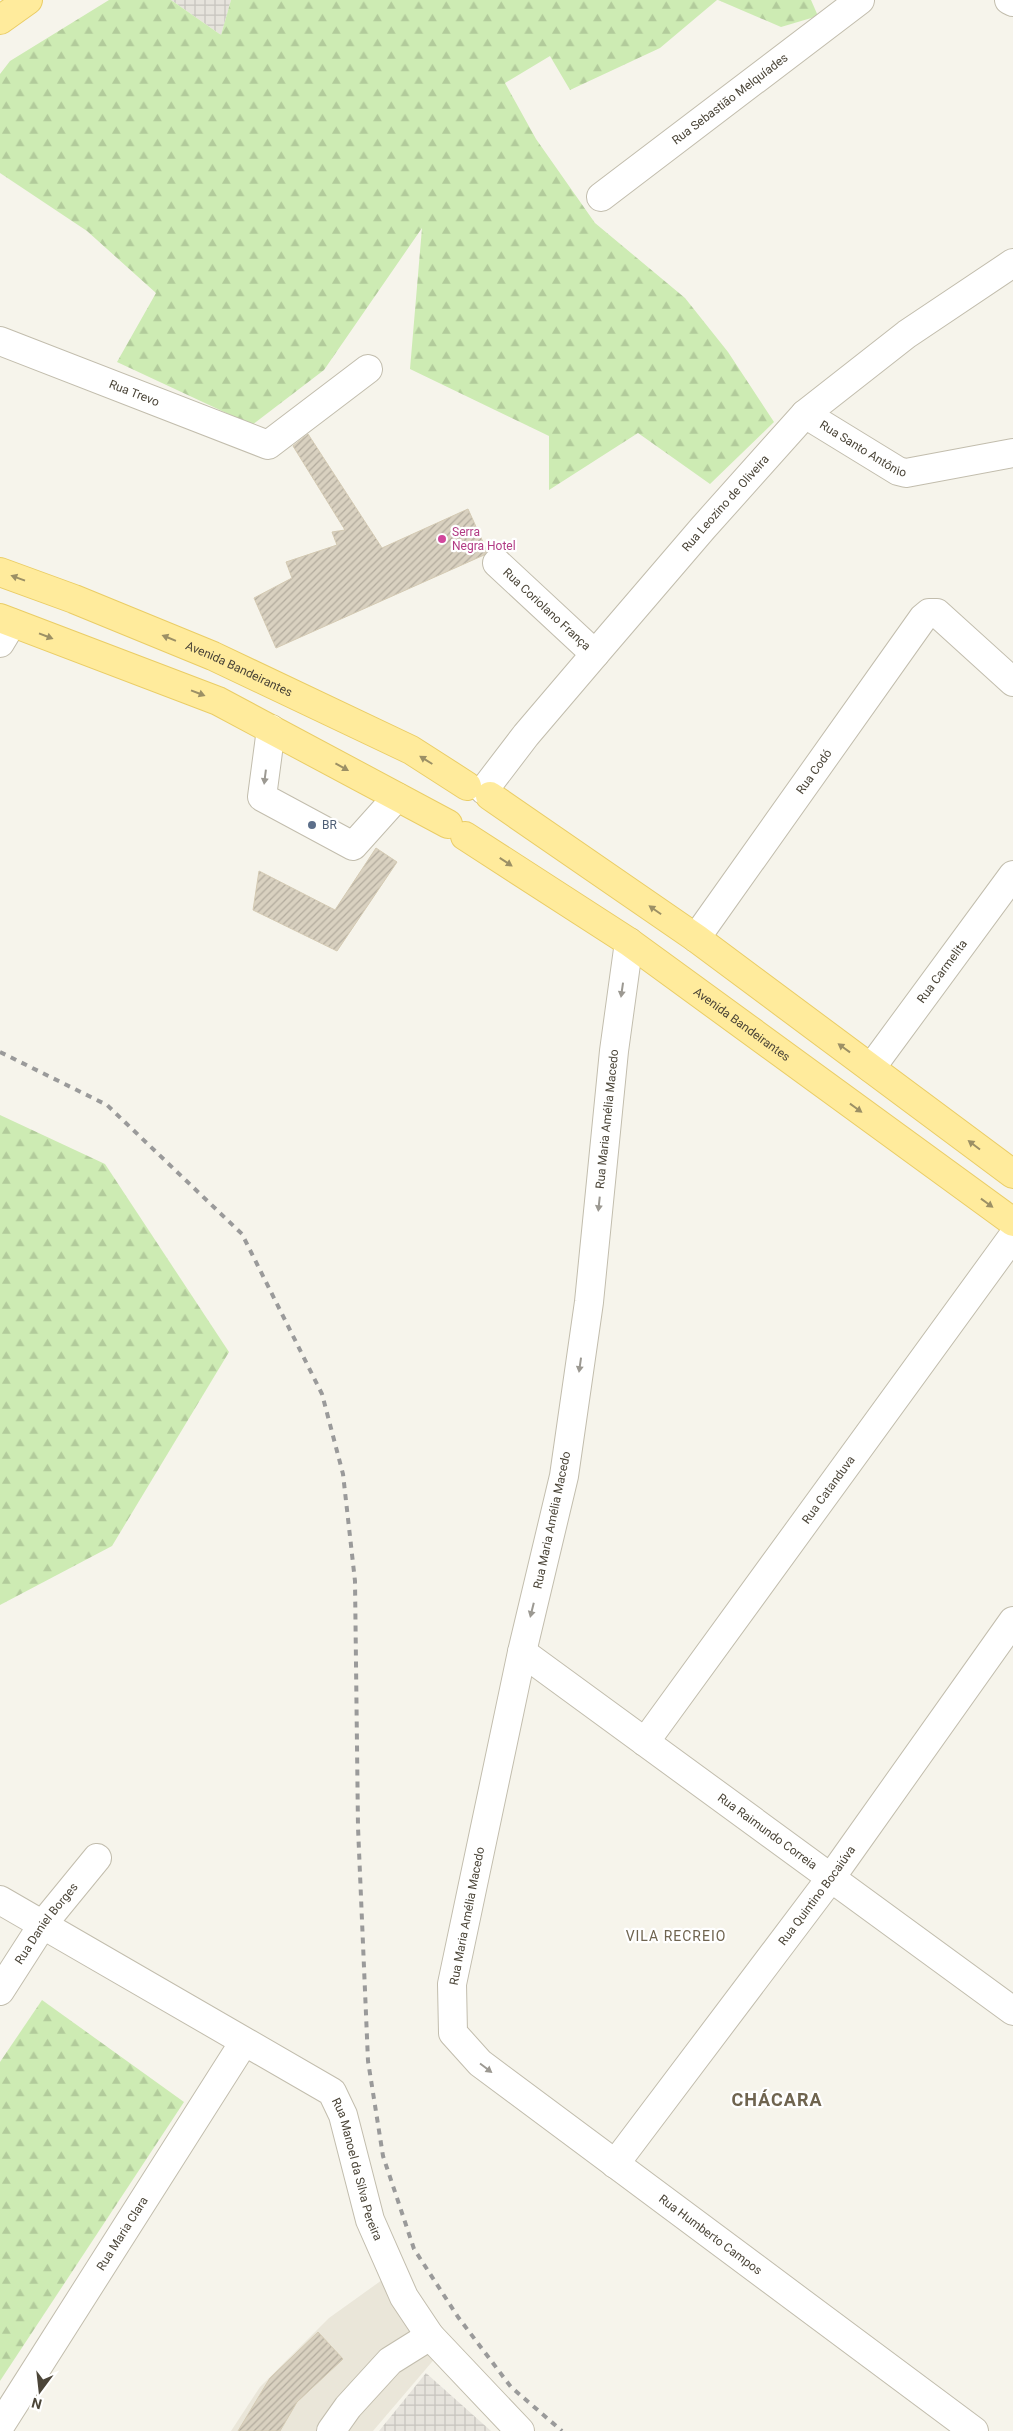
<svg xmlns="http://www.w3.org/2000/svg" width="1013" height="2431" font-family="Roboto,sans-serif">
	<defs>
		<pattern id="industrial-grid" width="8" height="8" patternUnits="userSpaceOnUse" patternTransform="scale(1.25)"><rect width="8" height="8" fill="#e6e3dc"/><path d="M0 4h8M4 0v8" fill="none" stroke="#c7c4be"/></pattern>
		<pattern id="forest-firs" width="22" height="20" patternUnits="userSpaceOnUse" patternTransform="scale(1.25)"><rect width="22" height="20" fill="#cdebb3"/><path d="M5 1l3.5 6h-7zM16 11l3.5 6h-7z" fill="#b2cb9b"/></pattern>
		<pattern id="building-hatch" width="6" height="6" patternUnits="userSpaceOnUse" patternTransform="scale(1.25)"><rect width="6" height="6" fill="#d9d1c0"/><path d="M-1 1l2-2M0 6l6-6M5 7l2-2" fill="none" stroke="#b2ab9d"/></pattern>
	</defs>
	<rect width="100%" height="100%" fill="#f6f4eb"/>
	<path fill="#eae6d9" d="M382,2280L437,2356L373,2431H231L260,2387L329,2318Z"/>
	<g fill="url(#industrial-grid)">
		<path d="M171,0H231L221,35Z"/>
		<path d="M426,2373L491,2431H379Z"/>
	</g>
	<g fill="url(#forest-firs)">
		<path d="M109,0H171L221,35L231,0H717L660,48L570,90L550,56L505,83L536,139L595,223L685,298L728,352L774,422L710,484L638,433L549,490V436L410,369L422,228L324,370L252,425L117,362L156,293L87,231L0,173V74L10,61Z"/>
		<path d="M718,0H811L818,16L781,27Z"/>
		<path d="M0,1115L105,1164L229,1352L112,1546L0,1605Z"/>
		<path d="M42,2000L184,2102L0,2381V2062Z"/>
	</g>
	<g fill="url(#building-hatch)" stroke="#d4cab3">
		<path d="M308,434L382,548L468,509L487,551L484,555L276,648L254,598L292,578L286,562L337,545L332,532L345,530L293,446Z"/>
		<path d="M376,848L397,862L337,951L253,910L259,871L335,910Z"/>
		<path d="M318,2332L343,2359L297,2402L280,2431H238L270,2378Z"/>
	</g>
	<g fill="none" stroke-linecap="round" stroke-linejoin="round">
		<g stroke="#c2bdad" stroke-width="30">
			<g id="minor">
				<path d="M1009,0L1013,2"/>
				<path id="s1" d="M601,197L860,0"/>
				<path id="s2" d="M0,341L268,445L368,369"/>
				<path id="s3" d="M805,414L898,471L906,473L1013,453"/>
				<path id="s4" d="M497,563L595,654"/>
				<path d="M0,643L12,623"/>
				<path d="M271,729L262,797L353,846L397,797"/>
				<path id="s5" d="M484,790L526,735L595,654L703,528L805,414L907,334L1013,263"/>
				<path id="s6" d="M696,938L923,618L929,613H937L1013,682"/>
				<path id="s7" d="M629,942L614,1051L589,1302L564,1476L522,1652L452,1984L453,2033L480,2063L974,2431"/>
				<path id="s8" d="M871,1068L1013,875"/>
				<path id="s9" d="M522,1652L1013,2011"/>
				<path id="s10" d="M645,1742L1013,1236"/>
				<path id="s11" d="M0,1900L332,2092L343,2115L370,2220L404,2297L430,2336L520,2431"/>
				<path id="s12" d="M0,1991L43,1924L97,1858"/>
				<path id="s13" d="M615,2164L830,1879L1013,1621"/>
				<path id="s14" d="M0,2426L244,2042"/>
				<path d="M331,2431L348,2407L390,2361L430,2336"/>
			</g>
		</g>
		<g stroke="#eacd66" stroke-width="30">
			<g id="major">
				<path d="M0,20L28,0"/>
				<path id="s15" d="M0,572L74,599L213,656L411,750L467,786"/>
				<path d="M0,618L218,701L448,824"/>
				<path d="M490,796L696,938L1013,1174"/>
				<path id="s16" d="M465,836L629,942L1013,1222"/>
			</g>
		</g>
		<use href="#minor" stroke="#fff" stroke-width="28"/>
		<use href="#major" stroke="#ffeb9c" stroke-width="28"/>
		<path stroke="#9a9a9a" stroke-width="4" stroke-dasharray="6 6" stroke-linecap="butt" d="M0,1052L107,1105L242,1234L322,1394L343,1474L355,1581L358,1827L368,2061L383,2156L414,2249L458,2317L511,2387L562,2431"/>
	</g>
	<defs><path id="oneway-solid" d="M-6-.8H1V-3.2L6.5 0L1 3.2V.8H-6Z" transform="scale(1.25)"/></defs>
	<g fill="#9c9065">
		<use href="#oneway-solid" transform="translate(18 578) rotate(-160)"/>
		<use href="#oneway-solid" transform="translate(46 636) rotate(21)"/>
		<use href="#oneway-solid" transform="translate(169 638) rotate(-158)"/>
		<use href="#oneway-solid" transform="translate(198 693) rotate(21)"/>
		<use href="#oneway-solid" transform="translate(426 760) rotate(-148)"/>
		<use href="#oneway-solid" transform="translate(342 767) rotate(29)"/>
		<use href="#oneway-solid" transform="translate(506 862) rotate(33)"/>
		<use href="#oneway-solid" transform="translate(655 910) rotate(-145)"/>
		<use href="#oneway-solid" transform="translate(844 1048) rotate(-144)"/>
		<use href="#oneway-solid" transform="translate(856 1108) rotate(36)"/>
		<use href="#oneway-solid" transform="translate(974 1145) rotate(-143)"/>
		<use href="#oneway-solid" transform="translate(987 1203) rotate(36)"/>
	</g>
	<g fill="#9c9992">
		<use href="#oneway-solid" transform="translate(265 777) rotate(97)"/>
		<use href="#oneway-solid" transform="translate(622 990) rotate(98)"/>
		<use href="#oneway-solid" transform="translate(599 1204) rotate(96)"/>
		<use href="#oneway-solid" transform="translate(580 1365) rotate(98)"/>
		<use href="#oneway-solid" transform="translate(532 1610) rotate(104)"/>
		<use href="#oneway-solid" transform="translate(486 2068) rotate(37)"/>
	</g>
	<circle fill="#d1479c" stroke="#fff" stroke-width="2" cx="442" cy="539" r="5"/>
	<circle fill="#5c6f8a" stroke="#fff" stroke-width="2" cx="312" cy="825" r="5"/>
	<g text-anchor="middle" stroke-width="4.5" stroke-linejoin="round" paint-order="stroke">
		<g font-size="12" fill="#4b4538" stroke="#fff">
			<text dy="4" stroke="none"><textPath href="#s1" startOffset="162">Rua Sebastião Melquíades</textPath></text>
			<text dy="4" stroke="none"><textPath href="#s2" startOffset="144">Rua Trevo</textPath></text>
			<text dy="4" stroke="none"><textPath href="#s3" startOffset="68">Rua Santo Antônio</textPath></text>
			<text dy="4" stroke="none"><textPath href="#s5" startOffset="375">Rua Leozino de Oliveira</textPath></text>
			<text dy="4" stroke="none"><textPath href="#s4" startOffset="68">Rua Coriolano França</textPath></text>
			<text dy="4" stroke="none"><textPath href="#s15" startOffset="258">Avenida Bandeirantes</textPath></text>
			<text dy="4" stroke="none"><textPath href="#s6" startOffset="204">Rua Codó</textPath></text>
			<text dy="4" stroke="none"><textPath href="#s8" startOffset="120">Rua Carmelita</textPath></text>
			<text dy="4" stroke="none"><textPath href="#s16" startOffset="335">Avenida Bandeirantes</textPath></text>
			<text transform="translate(607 1119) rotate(-84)" y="4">Rua Maria Amélia Macedo</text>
			<text dy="4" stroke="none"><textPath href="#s10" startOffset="312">Rua Catanduva</textPath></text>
			<text transform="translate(552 1520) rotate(-78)" y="4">Rua Maria Amélia Macedo</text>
			<text dy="4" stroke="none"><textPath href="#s9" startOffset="304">Rua Raimundo Correia</textPath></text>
			<text dy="4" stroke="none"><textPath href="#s13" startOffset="336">Rua Quintino Bocaiúva</textPath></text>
			<text transform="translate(467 1916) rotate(-79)" y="4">Rua Maria Amélia Macedo</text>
			<text dy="4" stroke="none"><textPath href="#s12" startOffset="82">Rua Daniel Borges</textPath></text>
			<text dy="4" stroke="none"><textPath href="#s11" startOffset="465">Rua Manoel da Silva Pereira</textPath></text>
			<text dy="4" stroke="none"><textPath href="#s14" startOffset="228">Rua Maria Clara</textPath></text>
			<text dy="4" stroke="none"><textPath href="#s7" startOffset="1435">Rua Humberto Campos</textPath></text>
		</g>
		<g font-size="12" fill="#b23c85" stroke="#fff" text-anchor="start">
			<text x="452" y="536">Serra<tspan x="452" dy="14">Negra Hotel</tspan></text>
		</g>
		<g font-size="12" fill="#4e5e75" stroke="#fff" text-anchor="start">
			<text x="322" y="829">BR</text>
		</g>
		<g font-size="14" letter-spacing="1" fill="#6f644f" stroke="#fff">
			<text x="676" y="1941">VILA RECREIO</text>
		</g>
		<g font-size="18" font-weight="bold" letter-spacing="1" fill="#6f644f" stroke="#fff">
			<text x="777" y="2106">CHÁCARA</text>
		</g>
	</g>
	<g transform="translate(40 2391) rotate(195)" stroke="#ffffff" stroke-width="4" paint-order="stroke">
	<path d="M0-4L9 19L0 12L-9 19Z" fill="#4b4538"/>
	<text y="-8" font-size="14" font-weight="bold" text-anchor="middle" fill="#4b4538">N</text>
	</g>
</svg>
